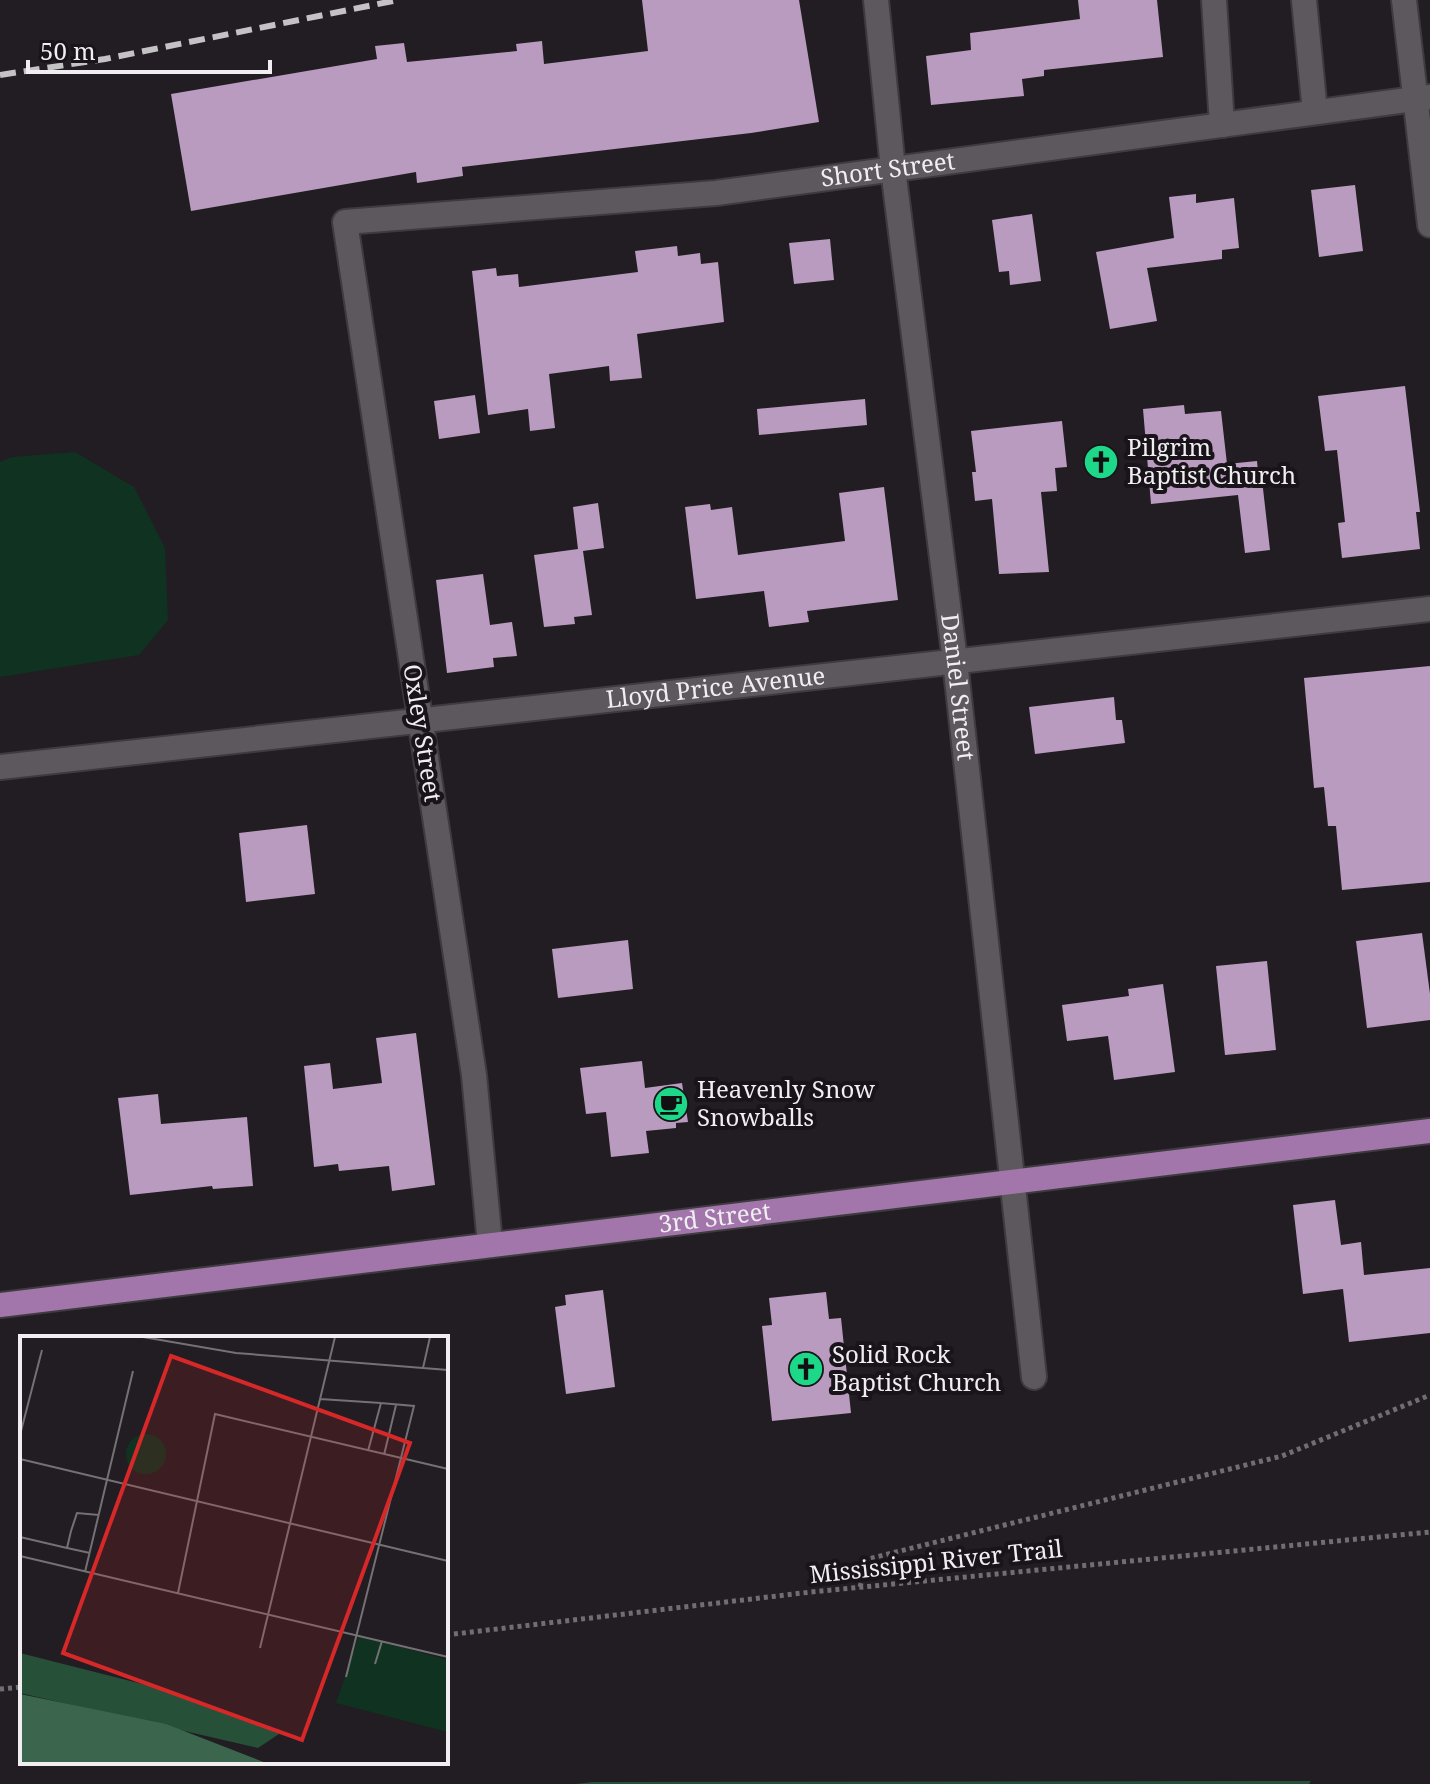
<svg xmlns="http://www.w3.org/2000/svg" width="1430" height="1784" font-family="'Noto Serif',serif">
	<rect width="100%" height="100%" fill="#211d22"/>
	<path fill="#103220" d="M75,452L134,487L165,548L168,620L139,655L0,677V462L12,457Z"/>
	<path fill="#265038" d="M1311,1781L1309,1784H576L592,1782Z"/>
	<g fill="#b99bbf">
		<path d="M642,0H799L819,122L751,133L462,167L463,176L417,183L416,172L191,211L171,94L377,59L375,46L404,43L407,62L517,51L516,44L542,41L544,64L648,51Z"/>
		<path d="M1078,0H1157L1163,57L1044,70V76L1022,79L1024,96L931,105L926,56L971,50L970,33L1080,19Z"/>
		<path d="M1355,185L1363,251L1319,257L1311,190Z"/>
		<path d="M1196,194V203L1234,198L1239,248L1222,250V259L1147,268L1157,321L1110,329L1096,252L1174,238L1169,197Z"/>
		<path d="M1032,214L1041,281L1010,285L1009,271L999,272L992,220Z"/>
		<path d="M830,239L834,280L794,284L789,243Z"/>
		<path d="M677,246L678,256L700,253L701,264L718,262L724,322L637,334L642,378L610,381L609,366L549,374L555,428L530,431L528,409L488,415L472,271L496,268L497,276L518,274L519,287L638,272L635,251Z"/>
		<path d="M1405,386L1420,512H1416L1420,549L1342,558L1338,523L1345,522L1337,450L1325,451L1318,396Z"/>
		<path d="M475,395L480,433L439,439L434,401Z"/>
		<path d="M865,399L867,425L759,435L757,409Z"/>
		<path d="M1184,405L1185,414L1221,411L1227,464L1257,461L1258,472L1261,471L1270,550L1245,553L1238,495L1151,504L1143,409Z"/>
		<path d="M1062,421L1067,467L1055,468L1057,491L1041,492L1049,572L999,574L992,499L975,501L972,472H976L971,431Z"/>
		<path d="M884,487L898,600L807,611L809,622L769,627L764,591L696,599L685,507L710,504L711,510L732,507L738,555L845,541L839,493Z"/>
		<path d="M598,503L604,548L583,551L592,615L574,617L575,624L544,627L534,555L578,549L573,507Z"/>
		<path d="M483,574L490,625L512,622L517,656L493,658L494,667L447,673L436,580Z"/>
		<path d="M1430,666V882L1342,890L1336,826H1328L1324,787L1314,788L1304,678Z"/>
		<path d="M1114,697L1116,720H1122L1125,743L1035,754L1029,707Z"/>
		<path d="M307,825L315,894L246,902L239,833Z"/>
		<path d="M1422,933L1430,994V1020L1367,1028L1356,941Z"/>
		<path d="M628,940L633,989L558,998L552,949Z"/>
		<path d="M1267,961L1276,1050L1225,1055L1216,966Z"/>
		<path d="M1163,984L1175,1072L1114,1080L1108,1036L1067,1041L1062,1005L1129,996L1128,989Z"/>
		<path d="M416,1033L435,1185L392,1191L389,1166L339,1171L338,1164L314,1167L304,1066L330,1063L333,1089L382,1083L376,1038Z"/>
		<path d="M642,1061L645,1088L682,1083L688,1122L676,1123V1128L646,1131L649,1153L611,1157L606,1112L586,1114L580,1068Z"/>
		<path d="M158,1094L161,1124L247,1117L253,1186L213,1189L212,1186L130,1195L118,1098Z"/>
		<path d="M1335,1200L1341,1245L1361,1242L1364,1275L1430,1268V1333L1349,1342L1343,1289L1303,1294L1293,1205Z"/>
		<path d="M603,1290L615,1387L566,1394L555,1307L566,1305L565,1295Z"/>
		<path d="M826,1292L829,1319L841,1318L851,1413L772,1421L762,1326L772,1325L769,1298Z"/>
	</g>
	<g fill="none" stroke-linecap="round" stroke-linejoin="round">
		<g stroke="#3e3b3f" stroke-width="28">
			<g id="minor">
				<path id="s1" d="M876,0L893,169L955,661L1034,1377"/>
				<path d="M1214,0L1222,125"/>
				<path d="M1304,0L1315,112"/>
				<path d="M1404,0L1430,225"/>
				<path id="s2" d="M0,767L1430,609"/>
				<path id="s3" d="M490,1244L474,1075L345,222L716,193L1430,97"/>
			</g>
		</g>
		<g stroke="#3e3b3f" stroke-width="28">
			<g id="major">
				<path id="s4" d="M0,1305L1430,1131"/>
			</g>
		</g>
		<g stroke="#716e72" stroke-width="5" stroke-dasharray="4 4" stroke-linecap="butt">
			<path d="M860,1587L868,1559L1282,1456L1430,1395"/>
			<path d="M446,1635L811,1592L1430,1532"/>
			<path d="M0,1689L22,1687"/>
		</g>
		<use href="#minor" stroke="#5d585e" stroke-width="24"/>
		<use href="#major" stroke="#a276ab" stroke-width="24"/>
		<path stroke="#c5c2c6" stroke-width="6" stroke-dasharray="16 8" stroke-linecap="butt" d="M0,75L105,59L398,0"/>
	</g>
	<defs>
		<g id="church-disc" transform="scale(1.8)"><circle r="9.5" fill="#1dd888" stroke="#181419"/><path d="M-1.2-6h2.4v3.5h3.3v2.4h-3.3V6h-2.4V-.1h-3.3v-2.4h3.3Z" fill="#111"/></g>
		<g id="cafe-disc" transform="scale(1.8)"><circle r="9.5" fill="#1dd888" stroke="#181419"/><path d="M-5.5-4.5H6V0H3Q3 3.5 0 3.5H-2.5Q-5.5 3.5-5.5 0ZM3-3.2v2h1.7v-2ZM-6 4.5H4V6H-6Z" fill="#111"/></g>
	</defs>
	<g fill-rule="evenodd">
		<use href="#church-disc" x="1101" y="462"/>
		<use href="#cafe-disc" x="671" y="1104"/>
		<use href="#church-disc" x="806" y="1369"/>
	</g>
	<g text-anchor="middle" stroke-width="8" stroke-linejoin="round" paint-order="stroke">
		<g font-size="24" fill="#f1eef2" stroke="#181419">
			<text dy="8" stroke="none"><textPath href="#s3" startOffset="1578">Short Street</textPath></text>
			<text dy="8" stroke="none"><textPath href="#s2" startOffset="720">Lloyd Price Avenue</textPath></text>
			<text dy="8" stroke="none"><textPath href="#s1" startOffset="692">Daniel Street</textPath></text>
			<text transform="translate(422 733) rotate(81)" y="8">Oxley Street</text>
			<text dy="8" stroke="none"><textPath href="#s4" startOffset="720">3rd Street</textPath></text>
			<text transform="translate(936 1562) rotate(-6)" y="8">Mississippi River Trail</text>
		</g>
		<g font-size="24" fill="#f1eef2" stroke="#181419" text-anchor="start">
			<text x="1127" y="456">Pilgrim<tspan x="1127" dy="28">Baptist Church</tspan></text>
			<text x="697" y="1098">Heavenly Snow<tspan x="697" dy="28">Snowballs</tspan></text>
			<text x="832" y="1363">Solid Rock<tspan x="832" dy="28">Baptist Church</tspan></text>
		</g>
	</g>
	<g transform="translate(20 1336)">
		<rect width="428" height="428" fill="#211d22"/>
		<path d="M106 118a20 20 0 1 1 40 0a20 20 0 1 1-40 0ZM339,300L428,324V396L316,367Z" fill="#103220"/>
		<path d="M0,317L142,353L262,396L238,412L0,357Z" fill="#265038"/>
		<path d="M0,358L146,388L246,427H0Z" fill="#3b654c"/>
		<path fill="none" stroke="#747175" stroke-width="2" d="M123,1L216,17L428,34M403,32L410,1M300,63L361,67M0,99L22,14M364,119L376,69M0,123L428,225M0,201L47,212M70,217L47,212L51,195L57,177L79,179M0,220L428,321M65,236L113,35M158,257L195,78L428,133M240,312L315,1M355,328L362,305M326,341L394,70L361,67L348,115"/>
		<path fill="#d62828" fill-opacity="0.15" stroke="#d62828" stroke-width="4" d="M151,20L390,107L282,404L43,317Z"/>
		<rect width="428" height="428" fill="none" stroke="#f1eef2" stroke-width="4"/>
	</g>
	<path d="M28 60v12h242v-12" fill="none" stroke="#f1eef2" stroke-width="4"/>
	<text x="40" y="60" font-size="24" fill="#f1eef2" stroke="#181419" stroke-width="6" paint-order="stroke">50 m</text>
</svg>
